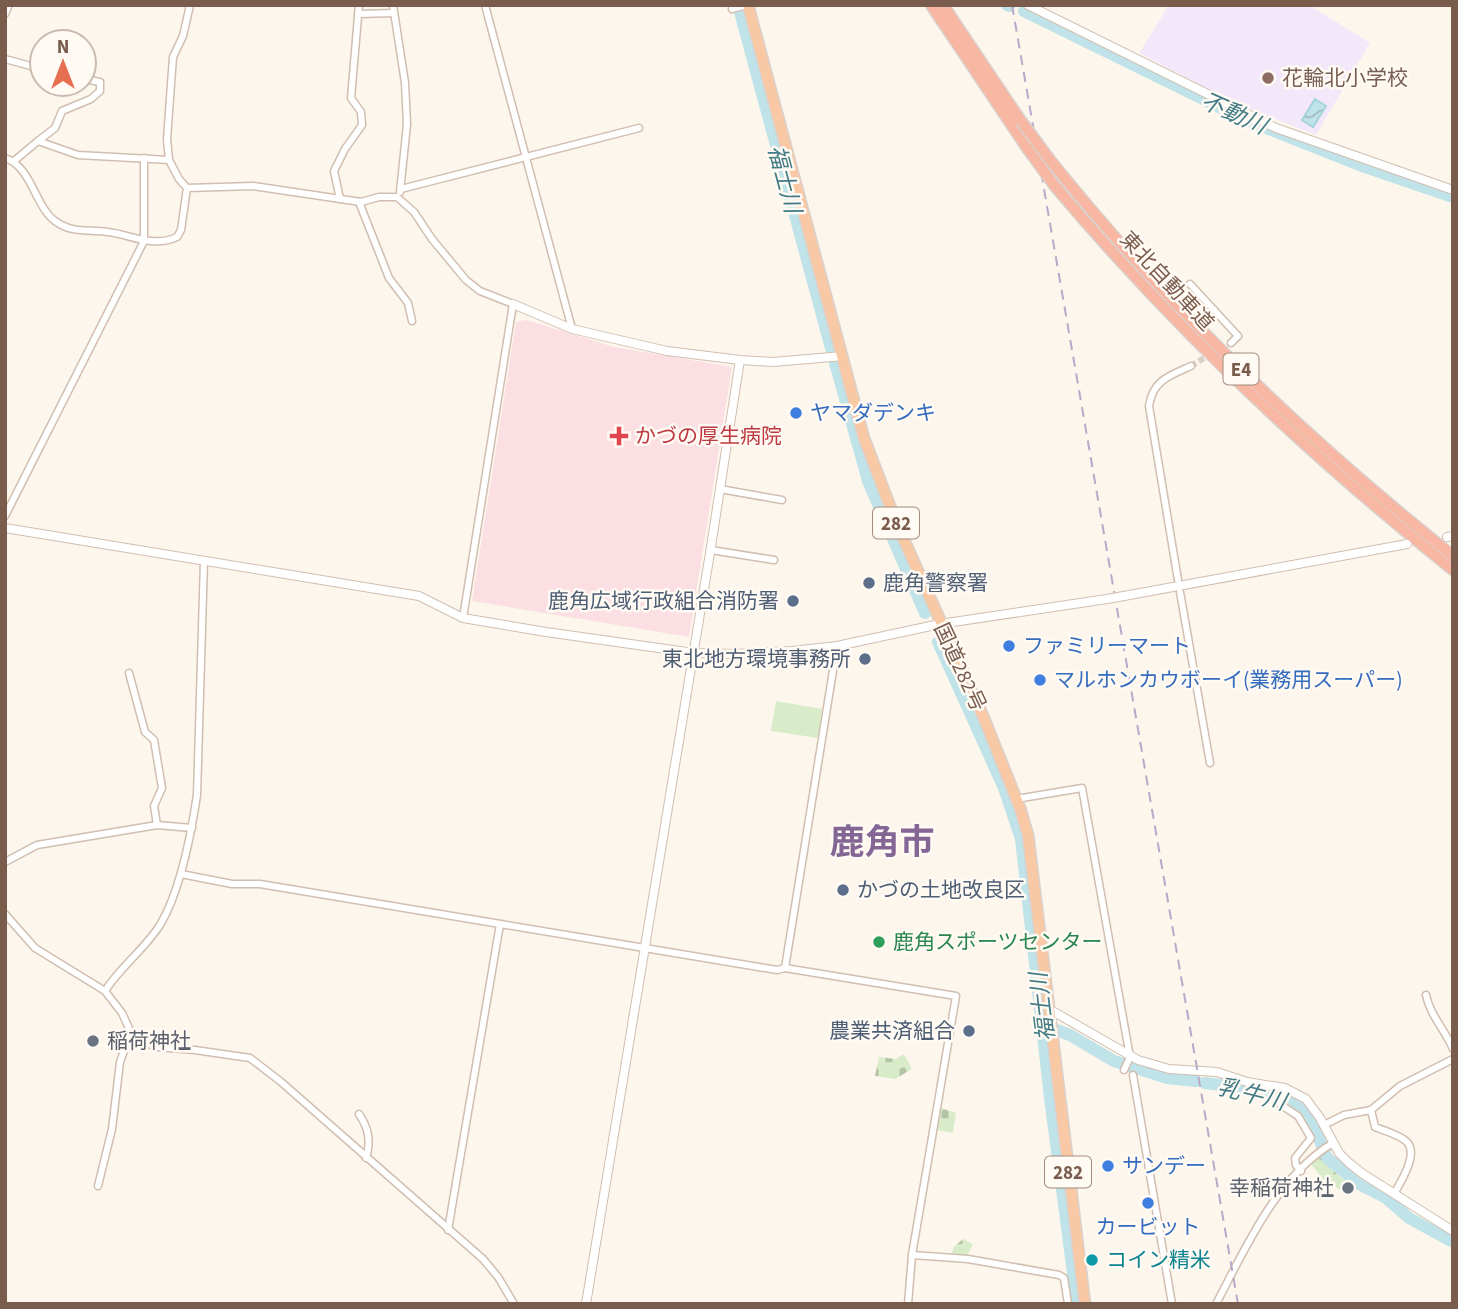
<svg xmlns="http://www.w3.org/2000/svg" width="1458" height="1309" font-family="'Source Sans 3','Noto Sans JP',sans-serif">
	<defs>
		<pattern id="cemetery-stones" width="16" height="16" patternUnits="userSpaceOnUse" patternTransform="scale(1.75)"><rect width="16" height="16" fill="#d8ecc9"/><path d="M2 7V4a2 2 0 0 1 4 0v3zM10 15v-3a2 2 0 0 1 4 0v3z" fill="#b4c2a5"/></pattern>
		<pattern id="water-waves" width="16" height="10" patternUnits="userSpaceOnUse" patternTransform="scale(1.75)"><rect width="16" height="10" fill="#bfe3e8"/><path d="M0 5q4-4 8 0t8 0" fill="none" stroke="#a0bbbe"/></pattern>
	</defs>
	<rect width="100%" height="100%" fill="#fdf6ec"/>
	<path fill="#f3e8fa" d="M1169,5H1309L1370,43L1316,135L1235,103L1139,53Z"/>
	<path fill="#fbdfe3" d="M526,320L614,347L732,367L689,637L472,601L516,322Z"/>
	<g fill="url(#cemetery-stones)">
		<path d="M904,1054L912,1069L895,1079L875,1076L879,1057L896,1059Z"/>
		<path d="M941,1108L956,1113L953,1133L937,1130Z"/>
		<path d="M1319,1154L1325,1164L1345,1181L1340,1190L1323,1179L1310,1163Z"/>
		<path d="M963,1239L973,1244L967,1256L952,1253L954,1247Z"/>
	</g>
	<path fill="#d8ecc9" d="M776,701L822,709L818,738L771,731Z"/>
	<path fill="url(#water-waves)" stroke="#a5d3da" stroke-width="2" d="M1315,99L1326,106L1313,127L1302,120Z"/>
	<g fill="none" stroke-linecap="round" stroke-linejoin="round">
		<g stroke="#bfe3e8" stroke-width="12">
			<path d="M738,5L832,352"/>
			<path d="M1007,5L1009,6"/>
			<path d="M1024,11L1246,120L1362,166L1453,197"/>
			<path d="M835,363L868,481L925,613"/>
			<path d="M938,642L1004,788L1021,839L1050,1098L1077,1304"/>
			<path d="M1043,1025L1070,1035L1114,1061L1167,1078L1196,1081"/>
			<path d="M1205,1083L1253,1089L1281,1096L1294,1102L1313,1124L1327,1158L1359,1184L1386,1198L1409,1218L1453,1242"/>
		</g>
		<path stroke="#dcd0c4" stroke-width="6" stroke-dasharray="6 3" stroke-linecap="butt" d="M1191,366L1211,354"/>
		<g stroke="#d1beb0" stroke-width="9">
			<g id="minor">
				<path d="M190,5L183,36L173,57L167,139L169,160L179,179L187,188L253,186L361,202L379,197H397L414,212L432,239L466,280L480,291L513,304L463,618"/>
				<path d="M393,5L405,83L407,124L400,192"/>
				<path d="M485,5L572,329"/>
				<path d="M732,9L746,5"/>
				<path d="M5,14L9,5"/>
				<path d="M358,14L394,13"/>
				<path d="M5,59L42,69"/>
				<path d="M38,141L55,128L62,111L91,99L100,91V82L84,79"/>
				<path d="M5,158C32,167 34,205 55,221C73,234 88,229 108,232C132,235 153,248 177,237L181,230L187,188"/>
				<path d="M14,161L38,141L78,155L169,160"/>
				<path d="M401,189L639,128"/>
				<path d="M340,199L334,171L345,149L362,125L361,112L351,98L359,5"/>
				<path d="M359,202L389,278L408,303L412,321"/>
				<path d="M1190,284L1238,336L1231,343"/>
				<path d="M720,489L782,500"/>
				<path d="M5,516L144,241V158"/>
				<path d="M711,550L774,560"/>
				<path d="M1178,580L1149,406C1153,380 1169,376 1191,366"/>
				<path d="M1180,592L1210,763"/>
				<path d="M129,673L145,732L154,740L162,788L154,806L157,825"/>
				<path d="M1016,799L1082,788L1130,1057L1124,1070"/>
				<path d="M5,862L37,845L157,825L192,828"/>
				<path d="M181,874L232,884H260L777,970L785,968L956,996L912,1255L908,1304"/>
				<path d="M5,914L35,948L105,991L122,1013L133,1037L156,1047L195,1050L250,1058L280,1081L483,1259L498,1277L514,1304"/>
				<path d="M785,968L837,646"/>
				<path d="M105,991C120,967 144,950 160,925C181,890 191,835 197,795L204,561"/>
				<path d="M1426,995C1430,1015 1445,1030 1453,1049"/>
				<path d="M1133,1075L1172,1304"/>
				<path d="M1287,1089L1281,1105L1298,1116L1311,1138L1295,1158L1296,1165L1301,1171"/>
				<path d="M1371,1110L1375,1127C1385,1131 1400,1135 1407,1142C1419,1154 1400,1183 1394,1194"/>
				<path d="M359,1114C369,1129 371,1141 366,1158"/>
				<path d="M1324,1125L1344,1115L1371,1110L1400,1086L1453,1059"/>
				<path d="M98,1186L112,1129L120,1062L130,1034"/>
				<path d="M448,1230L500,924"/>
				<path d="M912,1255L968,1259L1059,1275L1064,1278L1068,1304"/>
				<path d="M1216,1304C1245,1249 1277,1176 1333,1143"/>
			</g>
		</g>
		<g stroke="#d1beb0" stroke-width="10">
			<g id="tertiary">
				<path d="M1028,5L1276,128L1453,190"/>
				<path d="M513,304L572,329L667,351L740,360L773,362L843,356"/>
				<path d="M5,528L419,596L463,618L546,632L694,653L736,654L792,651L837,646L940,624L1107,599"/>
				<path d="M1447,537L1453,536"/>
				<path d="M1124,596L1407,544"/>
				<path d="M1049,1009L1138,1060L1169,1069L1217,1072L1247,1082L1285,1088L1306,1099L1320,1118L1339,1153L1349,1163L1363,1174L1453,1231"/>
				<path d="M586,1304L710,553L740,360"/>
			</g>
		</g>
		<g stroke="#dad1cd" stroke-width="13">
			<path id="trunk" d="M748,5L864,438L896,522L983,716L1020,808L1028,835L1085,1304"/>
		</g>
		<g stroke="#dad1cd" stroke-width="13">
			<g id="motorway">
				<path d="M931,5L1027,148"/>
				<path d="M943,5L1021,121"/>
				<path d="M1050,160C1168,307 1305,438 1453,556"/>
				<path d="M1054,185C1173,327 1308,454 1453,570"/>
			</g>
		</g>
		<use href="#minor" stroke="#fff" stroke-width="6"/>
		<use href="#tertiary" stroke="#fff" stroke-width="8"/>
		<use href="#trunk" stroke="#f9c8a4" stroke-width="10"/>
		<use href="#motorway" stroke="#f7b7a3" stroke-width="10"/>
		<path stroke="#b9a8c9" stroke-width="2" stroke-dasharray="10 7" stroke-linecap="butt" d="M1012,5L1238,1304"/>
		<g stroke="#d1beb0" stroke-width="10" stroke-linecap="butt">
			<path id="tertiary-bridge" d="M1107,599L1124,596"/>
		</g>
		<g stroke="#dad1cd" stroke-width="13" stroke-linecap="butt">
			<g id="motorway-bridge">
				<path d="M1021,121L1050,160"/>
				<path d="M1027,148L1054,185"/>
			</g>
		</g>
		<use href="#tertiary-bridge" stroke="#fff" stroke-width="8"/>
		<use href="#motorway-bridge" stroke="#f7b7a3" stroke-width="10"/>
	</g>
	<circle fill="#8d6e63" stroke="#fffaf3" stroke-width="2.5" cx="1268" cy="78" r="7"/>
	<g fill="#3f7fe0" stroke="#fffaf3" stroke-width="2.5">
		<circle cx="796" cy="413" r="7"/>
		<circle cx="1009" cy="646" r="7"/>
		<circle cx="1040" cy="680" r="7"/>
		<circle cx="1108" cy="1166" r="7"/>
		<circle cx="1148" cy="1203" r="7"/>
	</g>
	<path fill="#e0444e" stroke="#fffaf3" stroke-width="2.5" d="M615.5 425.5h7v7h7v7h-7v7h-7v-7h-7v-7h7z"/>
	<g fill="#5c6f8a" stroke="#fffaf3" stroke-width="2.5">
		<circle cx="869" cy="583" r="7"/>
		<circle cx="793" cy="601" r="7"/>
		<circle cx="865" cy="659" r="7"/>
		<circle cx="843" cy="890" r="7"/>
		<circle cx="969" cy="1031" r="7"/>
	</g>
	<circle fill="#2e9e5b" stroke="#fffaf3" stroke-width="2.5" cx="879" cy="942" r="7"/>
	<g fill="#6b7280" stroke="#fffaf3" stroke-width="2.5">
		<circle cx="93" cy="1041" r="7"/>
		<circle cx="1348" cy="1188" r="7"/>
	</g>
	<circle fill="#0f9aa8" stroke="#fffaf3" stroke-width="2.5" cx="1092" cy="1260" r="7"/>
	<g text-anchor="middle" stroke-width="5" stroke-linejoin="round" paint-order="stroke">
		<g fill="#fffaf3" stroke="#a28b7f" stroke-width="2">
			<rect x="1223.5" y="353.5" width="35" height="31" rx="5"/>
			<rect x="873" y="507.5" width="46" height="31" rx="5"/>
			<rect x="1045" y="1156.5" width="46" height="31" rx="5"/>
		</g>
		<g font-size="19" font-weight="bold" fill="#7a5c4d">
			<text x="1241" y="376">E4</text>
			<text x="896" y="530">282</text>
			<text x="1068" y="1179">282</text>
		</g>
		<g font-size="21" fill="#785e54" stroke="#fffaf3" text-anchor="start">
			<text x="1282" y="85">花輪北小学校</text>
		</g>
		<g font-size="21" fill="#7a5c4d" stroke="#fffaf3">
			<text transform="translate(1167 281) rotate(47)" y="7">東北自動車道</text>
			<text transform="translate(960 667) rotate(65)" y="7">国道282号</text>
		</g>
		<g font-size="21" fill="#366cbe" stroke="#fffaf3" text-anchor="start">
			<text x="810" y="420">ヤマダデンキ</text>
			<text x="1023" y="653">ファミリーマート</text>
			<text x="1054" y="687">マルホンカウボーイ(業務用スーパー)</text>
			<text x="1122" y="1173">サンデー</text>
			<text x="1148" y="1234" text-anchor="middle">カービット</text>
		</g>
		<g font-size="21" fill="#be3a42" stroke="#fffaf3" text-anchor="start">
			<text x="635" y="443">かづの厚生病院</text>
		</g>
		<g font-size="21" fill="#4e5e75" stroke="#fffaf3" text-anchor="end">
			<text x="883" y="590" text-anchor="start">鹿角警察署</text>
			<text x="779" y="608">鹿角広域行政組合消防署</text>
			<text x="851" y="666">東北地方環境事務所</text>
			<text x="857" y="897" text-anchor="start">かづの土地改良区</text>
			<text x="955" y="1038">農業共済組合</text>
		</g>
		<g font-size="21" fill="#27864d" stroke="#fffaf3" text-anchor="start">
			<text x="893" y="949">鹿角スポーツセンター</text>
		</g>
		<g font-size="21" fill="#5b616d" stroke="#fffaf3" text-anchor="start">
			<text x="107" y="1048">稲荷神社</text>
			<text x="1334" y="1195" text-anchor="end">幸稲荷神社</text>
		</g>
		<g font-size="21" fill="#0d838f" stroke="#fffaf3" text-anchor="start">
			<text x="1106" y="1267">コイン精米</text>
		</g>
		<g font-size="23" font-style="italic" fill="#437c86" stroke="#fffaf3">
			<text transform="translate(1234 113) rotate(24)" y="8">不動川</text>
			<text transform="translate(785 179) rotate(75)" y="8">福士川</text>
			<text transform="translate(1042 1007) rotate(-97)" y="8">福士川</text>
			<text transform="translate(1252 1094) rotate(14)" y="8">乳牛川</text>
		</g>
		<g font-size="35" font-weight="bold" fill="#846695" stroke="#fffaf3">
			<text x="882" y="854">鹿角市</text>
		</g>
	</g>
	<rect width="1458" height="1309" fill="none" stroke="#7a5c4d" stroke-width="14"/>
	<g transform="translate(63 63)"><circle r="33" fill="#fffaf3" stroke="#cabbb1" stroke-width="2"/>
	<path d="M0-5L12 26L0 18L-12 26Z" fill="#e76f51"/>
	<text y="-10" font-size="19" font-weight="bold" text-anchor="middle" fill="#7a5c4d">N</text>
	</g>
</svg>
